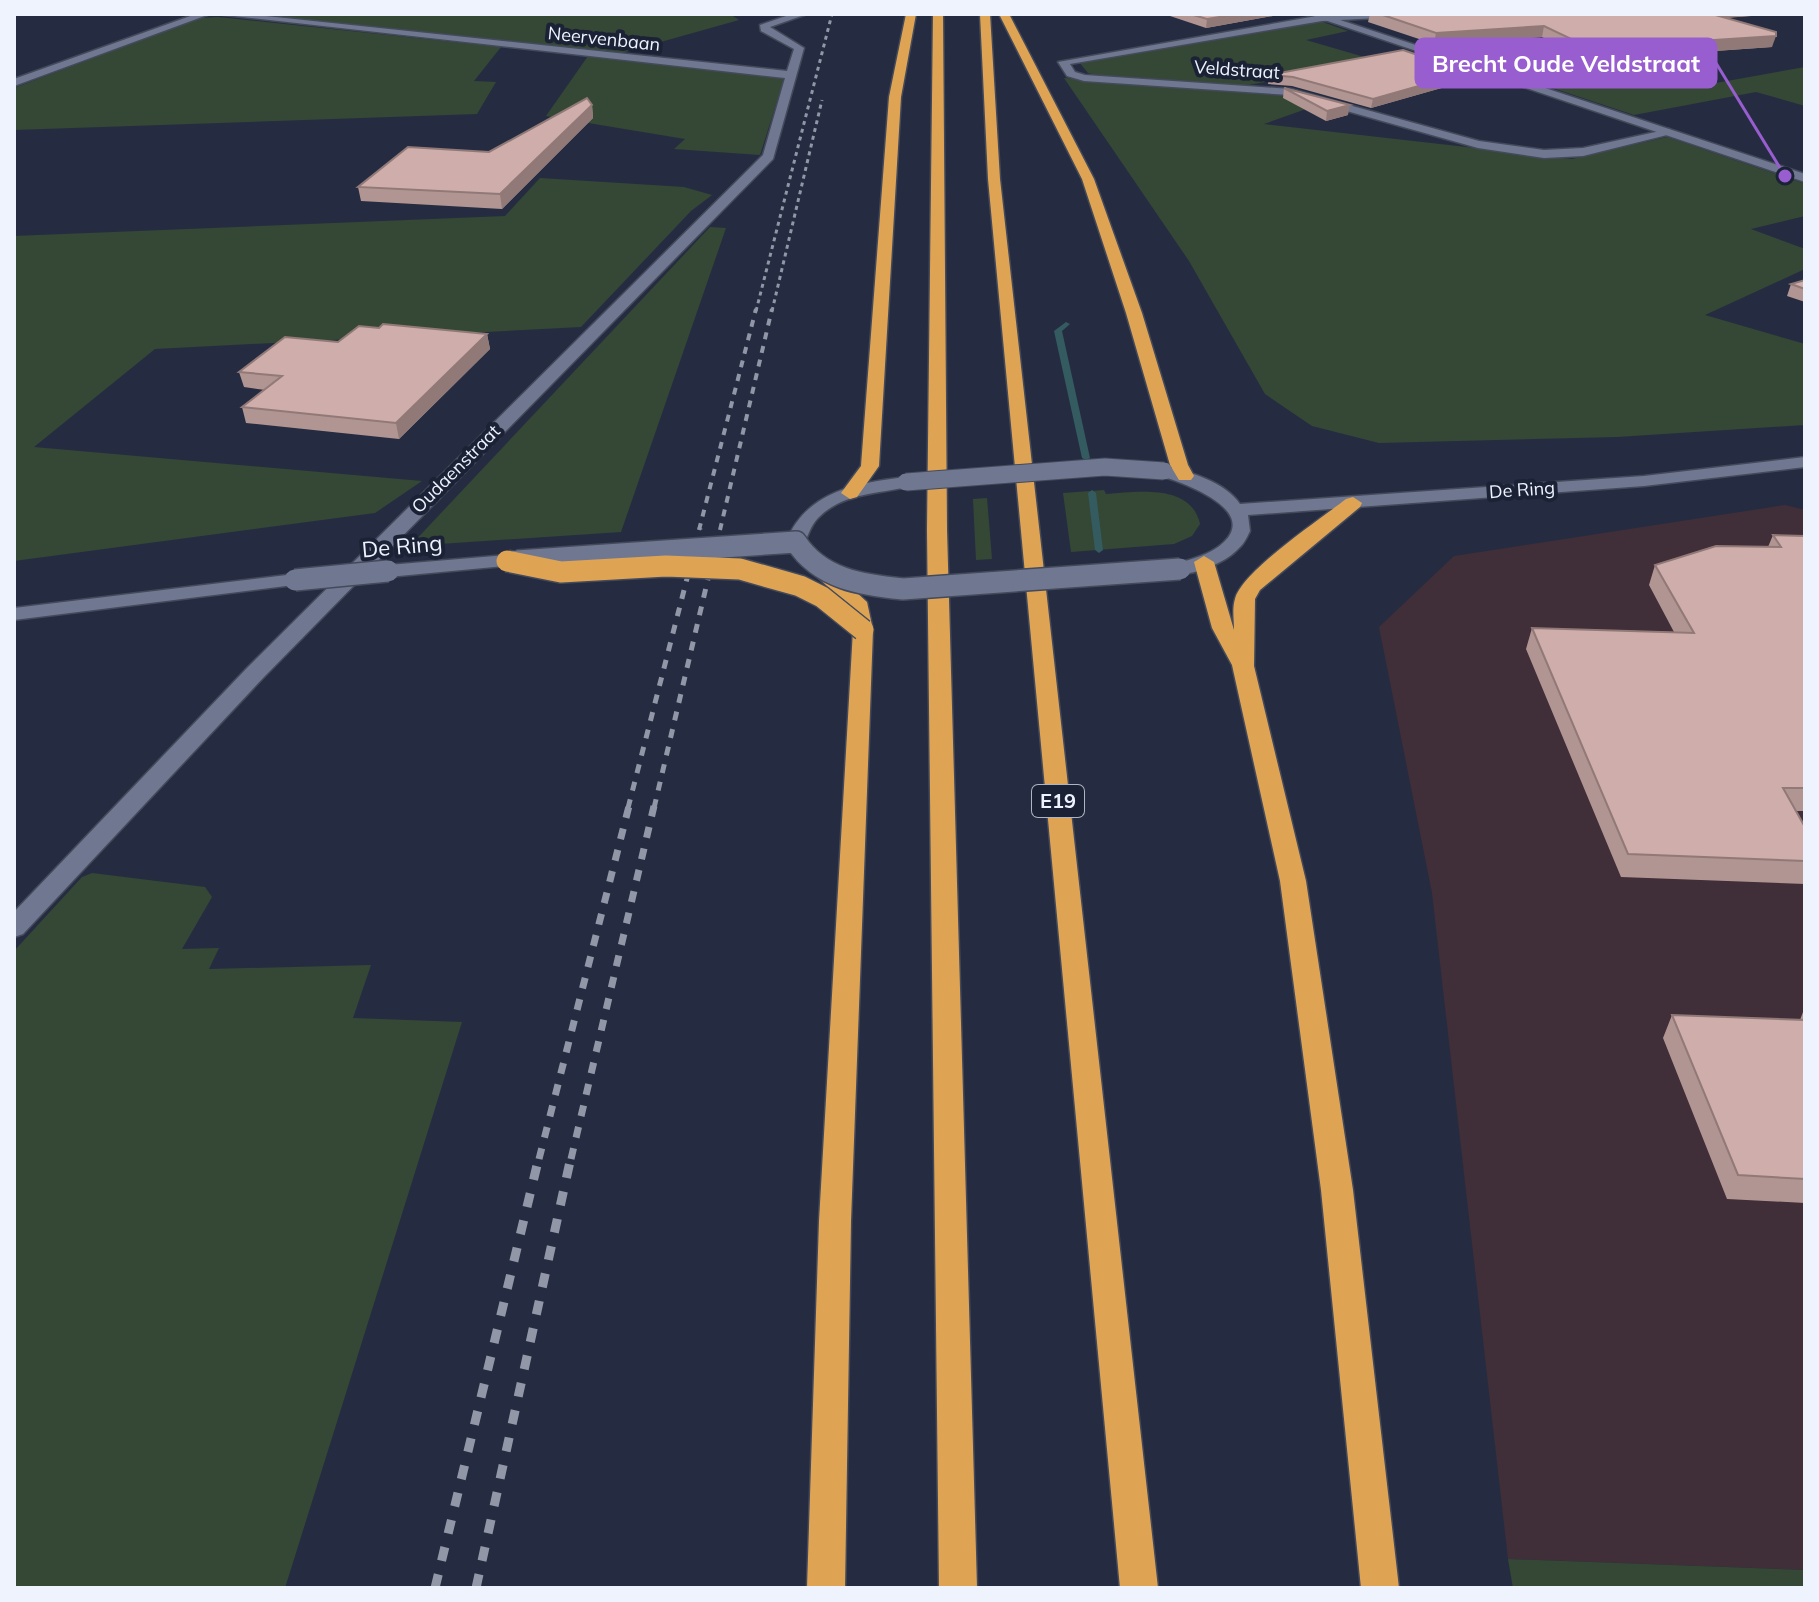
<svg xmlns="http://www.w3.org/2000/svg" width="1819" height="1602" font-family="Mulish,sans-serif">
	<rect width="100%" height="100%" fill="#252c41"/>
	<path fill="#402e38" d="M1785,505L1805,510V1570L1508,1559L1432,893L1379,627L1454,556Z"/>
	<g fill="#344835">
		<path d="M240,14H730L739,20L618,54Z"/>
		<path d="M218,17L501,47L474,81L496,82L477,114L14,130V88L200,18Z"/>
		<path d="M1317,20L1348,31L1306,40L1378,61L1243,86L1101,76L1088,73L1079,62Z"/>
		<path d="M1532,39L1688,88L1805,67V106L1756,92L1634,115L1444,52Z"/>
		<path d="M588,56L781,77L784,79L760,155L674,149L685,139L546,116Z"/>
		<path d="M1064,78L1274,92L1323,103L1264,124L1572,159L1667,137L1805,184V216L1751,229L1805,249V269L1705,315L1805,344V425L1617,437L1379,443L1312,426L1265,394L1189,261Z"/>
		<path d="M540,178L684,187L712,195L691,211L581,327L155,349L34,447L422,481L375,513L14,561V236L505,216Z"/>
		<path d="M710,227L726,228L621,532L410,546Z"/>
		<path d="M1104,490L1106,494C1137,492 1191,483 1200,524L1192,536L1174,544L1071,552L1063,493Z"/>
		<path d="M987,498L992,559L976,560L973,499Z"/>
		<path d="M92,873L205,887L212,897L182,949L219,948L209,969L371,965L353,1018L462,1022L285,1588H14V951L82,877Z"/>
		<path d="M1508,1559L1805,1570V1588H1513Z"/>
	</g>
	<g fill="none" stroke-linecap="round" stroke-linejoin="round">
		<g fill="#345b60" fill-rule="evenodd">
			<path d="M1066,322L1070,324L1062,331L1090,458L1086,460L1082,458L1054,331Z"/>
			<path d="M1092,490L1096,493L1103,550L1099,553L1095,550L1088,493Z"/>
		</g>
		<g stroke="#444a5b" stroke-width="3">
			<g id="street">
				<path d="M196,14H210L14,86V79Z"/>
				<path d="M216,14H248L787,71L794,49L761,31L760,25L792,14H807L770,27L804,48L773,159L263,678L23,934L14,937V912L247,668L763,155L785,78Z"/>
				<path d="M1401,14L1396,17L1322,21L1070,64L1075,72L1085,75L1291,89L1479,141L1544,150L1583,148L1669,129L1675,133L1583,156L1544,158L1478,148L1290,95L1084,81L1067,76L1058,62L1322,15Z"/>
			</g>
		</g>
		<g stroke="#444a5b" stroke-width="3">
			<g id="secondary">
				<path d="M1307,14H1322L1805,174V182Z"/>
				<path d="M1805,457V467L1644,486L1248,515L1250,531C1247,537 1244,544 1239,548C1227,562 1191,578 1173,573L1170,569L1173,565C1190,559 1211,555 1224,542C1259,508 1178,481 1158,475L1155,471L1164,466C1190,472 1224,481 1240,504L1644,476Z"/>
				<path d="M906,477L912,478L915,482L912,486C880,494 843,492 818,518C810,526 808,537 803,546H789L786,542C806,491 857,483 906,477Z"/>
				<path d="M507,555L517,561L514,565L388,577L378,571L388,565Z"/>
				<path d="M295,574L302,576L305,580L302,584L14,620V608Z"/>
			</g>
		</g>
		<g stroke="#444a5b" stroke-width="3">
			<g id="highway">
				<path d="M906,14H916L901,97L879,466L857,497L850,499L841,493L861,466L889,97Z"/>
				<path d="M933,14H943L947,530L977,1588H939L927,530Z"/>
				<path d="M980,14H990L1000,179L1158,1588H1120L988,179Z"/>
				<path d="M999,14H1009L1094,179L1142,313L1188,465L1194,476L1191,480H1179L1170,465L1126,313L1082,179Z"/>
				<path d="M1353,497L1362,503L1360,507L1260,590L1255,599L1254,666L1306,881L1353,1190L1399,1588H1361L1321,1190L1280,881L1232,665L1212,628L1194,562L1204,556L1214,562L1234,630C1234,620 1232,608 1235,599C1242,571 1322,518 1346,499Z"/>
				<path d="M815,559L822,561L867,602L873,630L851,1221L845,1588H807L819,1221L853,630L850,608L805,565Z"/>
			</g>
		</g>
		<use href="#street" fill="#6f7890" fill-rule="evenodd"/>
		<use href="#secondary" fill="#6f7890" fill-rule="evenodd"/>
		<use href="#highway" fill="#dfa453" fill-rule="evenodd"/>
		<g stroke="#9197a7" stroke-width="3" stroke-dasharray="4 4" stroke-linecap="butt">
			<path d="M756,311L832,14"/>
			<path d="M772,311L822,100"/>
		</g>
		<g stroke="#9197a7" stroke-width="4" stroke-dasharray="7 7" stroke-linecap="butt">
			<path d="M699,530L756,309"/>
			<path d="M720,530L772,309"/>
		</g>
		<g stroke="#9197a7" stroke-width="5" stroke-dasharray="9 9" stroke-linecap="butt">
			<path d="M628,808L700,528"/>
			<path d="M654,808L720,528"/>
		</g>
		<g stroke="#9197a7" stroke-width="7" stroke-dasharray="11 11" stroke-linecap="butt">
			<path d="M539,1159L629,806"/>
			<path d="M571,1159L654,806"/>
		</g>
		<g stroke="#9197a7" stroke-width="9" stroke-dasharray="14 14" stroke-linecap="butt">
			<path d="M435,1588L539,1157"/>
			<path d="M476,1588L571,1157"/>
		</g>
		<g stroke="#444a5b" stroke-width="19" stroke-linecap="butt">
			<path id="secondary-bridge-far1" d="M906,482L1105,467L1164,471"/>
		</g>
		<g stroke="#444a5b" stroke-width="24" stroke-linecap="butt">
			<g id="secondary-bridge">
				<path d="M517,561L796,542C820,579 862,585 903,589L1180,569"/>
				<path d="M295,580L388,571"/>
			</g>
		</g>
		<g stroke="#444a5b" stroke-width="24" stroke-linecap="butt">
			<path id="highway-bridge" d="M507,561L561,572L666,566L740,569L800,586L822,597L863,630"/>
		</g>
		<use href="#secondary-bridge-far1" stroke="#6f7890" stroke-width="17"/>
		<use href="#secondary-bridge" stroke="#6f7890" stroke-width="21"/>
		<use href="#highway-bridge" stroke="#dfa453" stroke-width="21"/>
	</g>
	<g fill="#b19592">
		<path d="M1164,14H1278V15L1206,28Z"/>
		<path d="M1370,14H1778L1725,18L1772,47L1587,60L1542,37L1434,44L1368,22Z"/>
		<path d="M1269,75L1466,81L1371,108L1292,86L1268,84Z"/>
		<path d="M1284,88L1348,115L1326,121L1283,98Z"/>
		<path d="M592,105L593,118L502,209L361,201L358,187L489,152Z"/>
		<path d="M1805,280V302L1787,296L1791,284Z"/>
		<path d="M379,328L487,334L490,349L399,439L246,423L242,407L265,390L244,387L239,372L338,342Z"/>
		<path d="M1773,535L1805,536V811H1796L1805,827V884L1621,877L1526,649L1532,628L1674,632L1649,585L1655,565L1768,547Z"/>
		<path d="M1803,1012H1805V1203L1727,1199L1663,1038L1672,1015L1800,1020Z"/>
	</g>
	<g fill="#907977">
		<path d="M1238,14H1278V15L1206,28L1207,19Z"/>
		<path d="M1693,14H1778L1691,20Z"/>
		<path d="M1544,26L1542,37L1434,44L1436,33Z"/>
		<path d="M1776,36L1772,47L1587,60L1590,48Z"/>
		<path d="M1468,72L1466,81L1371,108L1373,99Z"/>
		<path d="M592,105L593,118L502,209L500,194Z"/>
		<path d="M1350,105L1348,115L1326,121L1327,111Z"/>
		<path d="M487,334L490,349L399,439L396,423Z"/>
	</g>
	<g fill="#ceadaa" stroke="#907977" stroke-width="2">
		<path d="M1190,14H1238L1207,19Z"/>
		<path d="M1380,14H1712L1776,32V36L1590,48L1544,26L1436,33Z"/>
		<path d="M1403,50L1468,72L1373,99L1293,77L1269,75Z"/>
		<path d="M1284,88L1350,105L1327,111Z"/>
		<path d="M587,98L592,105L500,194L358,187L408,147L489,152Z"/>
		<path d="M1805,280V289L1791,284Z"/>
		<path d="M383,324L487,334L396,423L242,407L282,376L239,372L285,337L338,342L359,326L379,328Z"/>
		<path d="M1773,535L1805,536V788H1783L1805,827V861L1628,854L1532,628L1694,633L1655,565L1716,546L1781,547Z"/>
		<path d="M1672,1015L1805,1020V1179L1738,1175Z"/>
	</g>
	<g text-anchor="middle" stroke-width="8" stroke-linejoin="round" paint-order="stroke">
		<g font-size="18" fill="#eef3fe" stroke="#1b2236">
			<text transform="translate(604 39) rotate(6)" y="6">Neervenbaan</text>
			<text transform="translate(1237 70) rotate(4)" y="6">Veldstraat</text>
			<text transform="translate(456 469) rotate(-45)" y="6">Oudaenstraat</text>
			<text transform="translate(1522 490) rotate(-4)" y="6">De Ring</text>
		</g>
		<rect fill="#1b2236" stroke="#afb4c2" stroke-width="2" x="1032" y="785" width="52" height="32" rx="6"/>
		<g font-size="20" font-weight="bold" fill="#eef3fe">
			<text x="1058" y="808">E19</text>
		</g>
		<g font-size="22" fill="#eef3fe" stroke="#1b2236">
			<text transform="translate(402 546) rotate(-5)" y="8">De Ring</text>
		</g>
	</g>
	<path fill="none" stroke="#985ecf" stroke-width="3" d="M1785 176L1716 63"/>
	<circle fill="#985ecf" stroke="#1b2236" stroke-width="3" cx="1785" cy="176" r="8"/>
	<rect fill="#985ecf" stroke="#985ecf" stroke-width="3" x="1416" y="39" width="300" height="48" rx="8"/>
	<g font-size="24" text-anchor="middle" font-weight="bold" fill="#fff">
		<text x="1566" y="72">Brecht Oude Veldstraat</text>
	</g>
	<rect width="1819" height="1602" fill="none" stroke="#eef3fe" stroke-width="32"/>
</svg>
